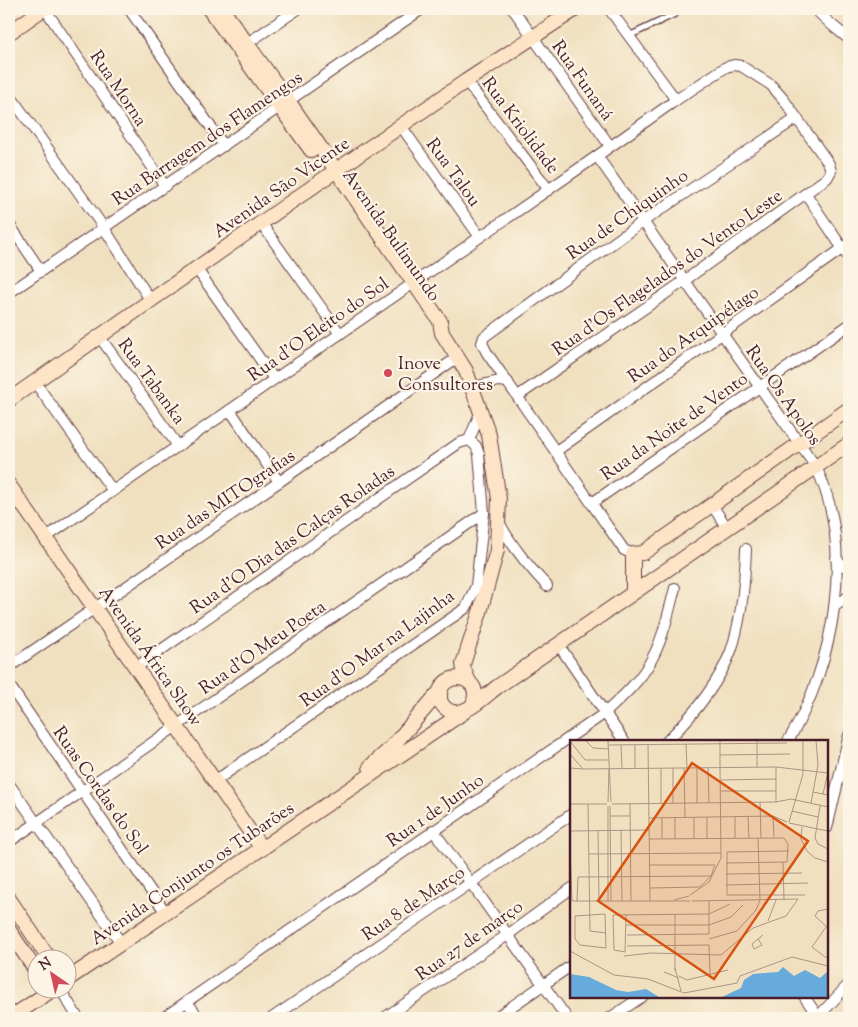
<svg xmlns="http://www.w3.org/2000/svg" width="858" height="1027" font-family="'Sorts Mill Goudy',serif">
	<rect width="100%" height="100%" fill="#fcf5e5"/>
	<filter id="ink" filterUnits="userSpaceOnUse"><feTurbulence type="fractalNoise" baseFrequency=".02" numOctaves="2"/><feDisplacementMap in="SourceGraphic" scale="10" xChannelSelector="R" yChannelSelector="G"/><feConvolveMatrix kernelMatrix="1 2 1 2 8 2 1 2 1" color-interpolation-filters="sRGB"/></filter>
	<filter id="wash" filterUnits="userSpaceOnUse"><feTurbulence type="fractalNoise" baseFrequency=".0096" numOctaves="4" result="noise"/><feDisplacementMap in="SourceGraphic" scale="20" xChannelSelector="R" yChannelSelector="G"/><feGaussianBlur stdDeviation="1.12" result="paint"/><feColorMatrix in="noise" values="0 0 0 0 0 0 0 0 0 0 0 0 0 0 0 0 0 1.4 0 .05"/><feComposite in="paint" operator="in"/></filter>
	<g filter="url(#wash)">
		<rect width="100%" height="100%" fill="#f0e0c0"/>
	</g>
	<g filter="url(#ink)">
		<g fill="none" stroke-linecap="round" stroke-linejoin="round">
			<g stroke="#633c41" stroke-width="8">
				<path id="lane" d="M629,36L675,14L674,9"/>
			</g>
			<g stroke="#633c41" stroke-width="12">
				<g id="street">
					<path d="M45,9L165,186"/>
					<path d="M129,9L224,146"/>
					<path d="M513,9L610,146"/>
					<path d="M609,9L676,100"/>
					<path d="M815,9L833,26L849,39"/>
					<path d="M246,44L298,9"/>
					<path d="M466,81L549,190"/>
					<path d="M9,94L104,228L151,301"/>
					<path d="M401,126L480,237"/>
					<path d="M597,156L816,467C855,549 835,665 788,741"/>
					<path d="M806,194L849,258"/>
					<path d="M261,223L340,334"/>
					<path d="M9,224L41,271"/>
					<path d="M196,268L274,379"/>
					<path d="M9,293L422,9"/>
					<path d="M99,336L178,446"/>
					<path d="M34,381L113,491"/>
					<path d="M473,387L499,381L508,382"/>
					<path d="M230,410L279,482"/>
					<path d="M469,440L481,411"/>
					<path d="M556,451L849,244"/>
					<path d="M592,503L849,325"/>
					<path d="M712,505L727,528"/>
					<path d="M499,522C512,547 528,566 547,586"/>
					<path d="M45,538L597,156L676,100L726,67L734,65L741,66L771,85L784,100L829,164L831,171L827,178L684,281L518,396"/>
					<path d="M633,554L624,550L487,353L482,343L484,337L642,222L797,118"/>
					<path d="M836,559L849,570"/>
					<path d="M834,607L849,596"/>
					<path d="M558,644L624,741"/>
					<path d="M9,667L279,482L458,357"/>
					<path d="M135,668L459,443L469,440"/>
					<path d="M9,685L166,913"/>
					<path d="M667,741C693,715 718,685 731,651C741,622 745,579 746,549"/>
					<path d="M215,781L466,608L476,586L484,513L479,454L476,446L469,440"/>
					<path d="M9,784L121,943"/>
					<path d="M827,828L849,735"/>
					<path d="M433,830L567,1018"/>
					<path d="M9,842L484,513"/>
					<path d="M61,990L78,1018"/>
					<path d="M804,996L818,1017"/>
					<path d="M187,1002L199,1018"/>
					<path d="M163,1018L605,713C621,698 638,683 649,664C663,641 668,614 675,588"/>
					<path d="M272,1018L572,814"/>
					<path d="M384,1018L506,936L572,888"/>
					<path d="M495,1018L572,965"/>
					<path d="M610,1018L643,996"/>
					<path d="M817,1018L849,984"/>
				</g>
			</g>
			<g stroke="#633c41" stroke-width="16">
				<g id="secondary">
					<path d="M209,9L311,150"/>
					<path d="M222,9L289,102L440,321L442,333L466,371L489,435L499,499L497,550L480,612L463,664L464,670L469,682"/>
					<path d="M9,33L43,9"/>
					<path d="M9,400L328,176L466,81L576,9"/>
					<path d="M9,485L262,849"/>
					<path d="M633,592V554L643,553L849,409"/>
					<path d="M473,704C485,673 438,669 440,697C440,702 443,707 448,710C462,720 485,696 497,687L849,444"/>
					<path d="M370,767L390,749L441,690"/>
					<path d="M9,899L50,960"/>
					<path d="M9,930L38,974"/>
					<path d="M68,979L464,712"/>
					<path d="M10,1018L52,990"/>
				</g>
			</g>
			<use href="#lane" stroke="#fff" stroke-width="5"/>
			<use href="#street" stroke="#fff" stroke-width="10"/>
			<use href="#secondary" stroke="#fee4c6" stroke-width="14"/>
		</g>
	</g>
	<circle fill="#d1495b" stroke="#fcf5e5" stroke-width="2" cx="388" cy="373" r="5"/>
	<g text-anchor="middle" stroke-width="4.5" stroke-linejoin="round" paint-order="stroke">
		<g font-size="18" fill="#4a1f2b" stroke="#fcf5e5">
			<text transform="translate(583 80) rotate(55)" y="6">Rua Funaná</text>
			<text transform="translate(119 88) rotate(56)" y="6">Rua Morna</text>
			<text transform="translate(521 125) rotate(53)" y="6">Rua Kriolidade</text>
			<text transform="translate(207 138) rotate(-34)" y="6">Rua Barragem dos Flamengos</text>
			<text transform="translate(454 172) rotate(54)" y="6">Rua Talou</text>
			<text transform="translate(281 187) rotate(-35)" y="6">Avenida São Vicente</text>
			<text transform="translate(627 214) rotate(-35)" y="6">Rua de Chiquinho</text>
			<text transform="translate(392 235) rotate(55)" y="6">Avenida Bulimundo</text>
			<text transform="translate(667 272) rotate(-35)" y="6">Rua d'Os Flagelados do Vento Leste</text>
			<text transform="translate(318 329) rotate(-35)" y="6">Rua d'O Eleito do Sol</text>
			<text transform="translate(693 334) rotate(-35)" y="6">Rua do Arquipélago</text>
			<text transform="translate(152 381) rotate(54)" y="6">Rua Tabanka</text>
			<text transform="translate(784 395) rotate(55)" y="6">Rua Os Apolos</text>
			<text transform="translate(674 426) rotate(-35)" y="6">Rua da Noite de Vento</text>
			<text transform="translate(225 499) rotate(-34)" y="6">Rua das MITOgrafias</text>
			<text transform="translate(292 539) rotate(-35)" y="6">Rua d'O Dia das Calças Roladas</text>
			<text transform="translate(262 647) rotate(-35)" y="6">Rua d'O Meu Poeta</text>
			<text transform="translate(377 648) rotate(-36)" y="6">Rua d'O Mar na Lajinha</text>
			<text transform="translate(151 656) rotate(55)" y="6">Avenida África Show</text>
			<text transform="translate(101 790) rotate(55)" y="6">Ruas Cordas do Sol</text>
			<text transform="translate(435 810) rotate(-35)" y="6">Rua 1 de Junho</text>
			<text transform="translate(192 873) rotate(-34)" y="6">Avenida Conjunto os Tubarões</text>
			<text transform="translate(413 903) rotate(-34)" y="6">Rua 8 de Março</text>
			<text transform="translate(469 940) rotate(-35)" y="6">Rua 27 de março</text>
		</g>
		<g font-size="18" fill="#4a1f2b" stroke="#fcf5e5" text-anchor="start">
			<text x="398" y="369">Inove<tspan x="398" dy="21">Consultores</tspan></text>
		</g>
	</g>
	<g transform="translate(570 740)">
		<rect width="258" height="258" fill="#f0e0c0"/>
		<path d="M213,227L224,236L235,230L250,238L257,232V257H152L171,248L174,240L183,234L208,232ZM0,234L19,237L46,250L58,252L76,249L89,257H0Z" fill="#67aadc"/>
		<path fill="none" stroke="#ae9384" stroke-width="1" d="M0,1L15,20H39M16,1L23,8L39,9M38,1L41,62M150,1V27M187,1V27M116,4L117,28M39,5L217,3M51,5L52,28M65,5V28M78,5L80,161M0,14L13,29L0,28M150,15L220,14M138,27L139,63M91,28V63M103,28V63M114,28L115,77M127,28V63M13,29L206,27L258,33M151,40L206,39M151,51H206M243,52L258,55M253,54L258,32M38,62L39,29M190,62L191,98M206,62V27M60,63L61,161M241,63L248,25L246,1M0,64H37M18,64L20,191L36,193M42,64L206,62L221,59L258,67M38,66V161M40,66L41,161M250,66L245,98L248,104L258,109M222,71L248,77M40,76H60M165,76V98M178,76L179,98M203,76L204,97M92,77V99M105,77V99M124,77V99M137,77V99M79,78L203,76L217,82M219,82L233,34V1M219,83L258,91M232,87L231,99L237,111L245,118L258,122M51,90L52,161M0,91L79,90M28,91L29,161M79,99L214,98L218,104L217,122L156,123M0,108L2,161H120M19,114L151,113M213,122L214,160M79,125H145M156,134L232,133M156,145L238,143M80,148L130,147L141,136L145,125M120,155L139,142L151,118L150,27M157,155V112L219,111M157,155H235M104,160L119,156M7,161L8,137L141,136M122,161L228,159M139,161V194M258,169L248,171L245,176L258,188M35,174L36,208L10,205L5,199V176ZM105,174V231M43,175L139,174L160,164M43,175L44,210L55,212L56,175M198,181L206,160M56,185H139L161,177L173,165M256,187L242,207L258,219M57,195L139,194M139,199L167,191L186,170L190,160L188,98M188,199L192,205L184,209L182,204L188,199L193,195M139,205L140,234M57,206L139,205M0,211L44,235L78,239L114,253L167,243L170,236L222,217L258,226M54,216L81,213L151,215L183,188L216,176L228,159M105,228L111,251M94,232L109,238M109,236L117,240L158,230"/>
		<path fill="#d8530f" fill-opacity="0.15" stroke="#d8530f" stroke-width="2.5" d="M122,23L238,101L144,239L28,161Z"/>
		<rect width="258" height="258" fill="none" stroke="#4a1f2b" stroke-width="2.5"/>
	</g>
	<rect width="858" height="1027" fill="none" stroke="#fcf5e5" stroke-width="30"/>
	<g transform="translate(52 974) rotate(326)"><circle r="24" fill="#fcf5e5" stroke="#b59f9b"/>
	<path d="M0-4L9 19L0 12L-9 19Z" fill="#d1495b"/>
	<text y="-8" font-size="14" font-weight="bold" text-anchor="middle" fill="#4a1f2b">N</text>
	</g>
</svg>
